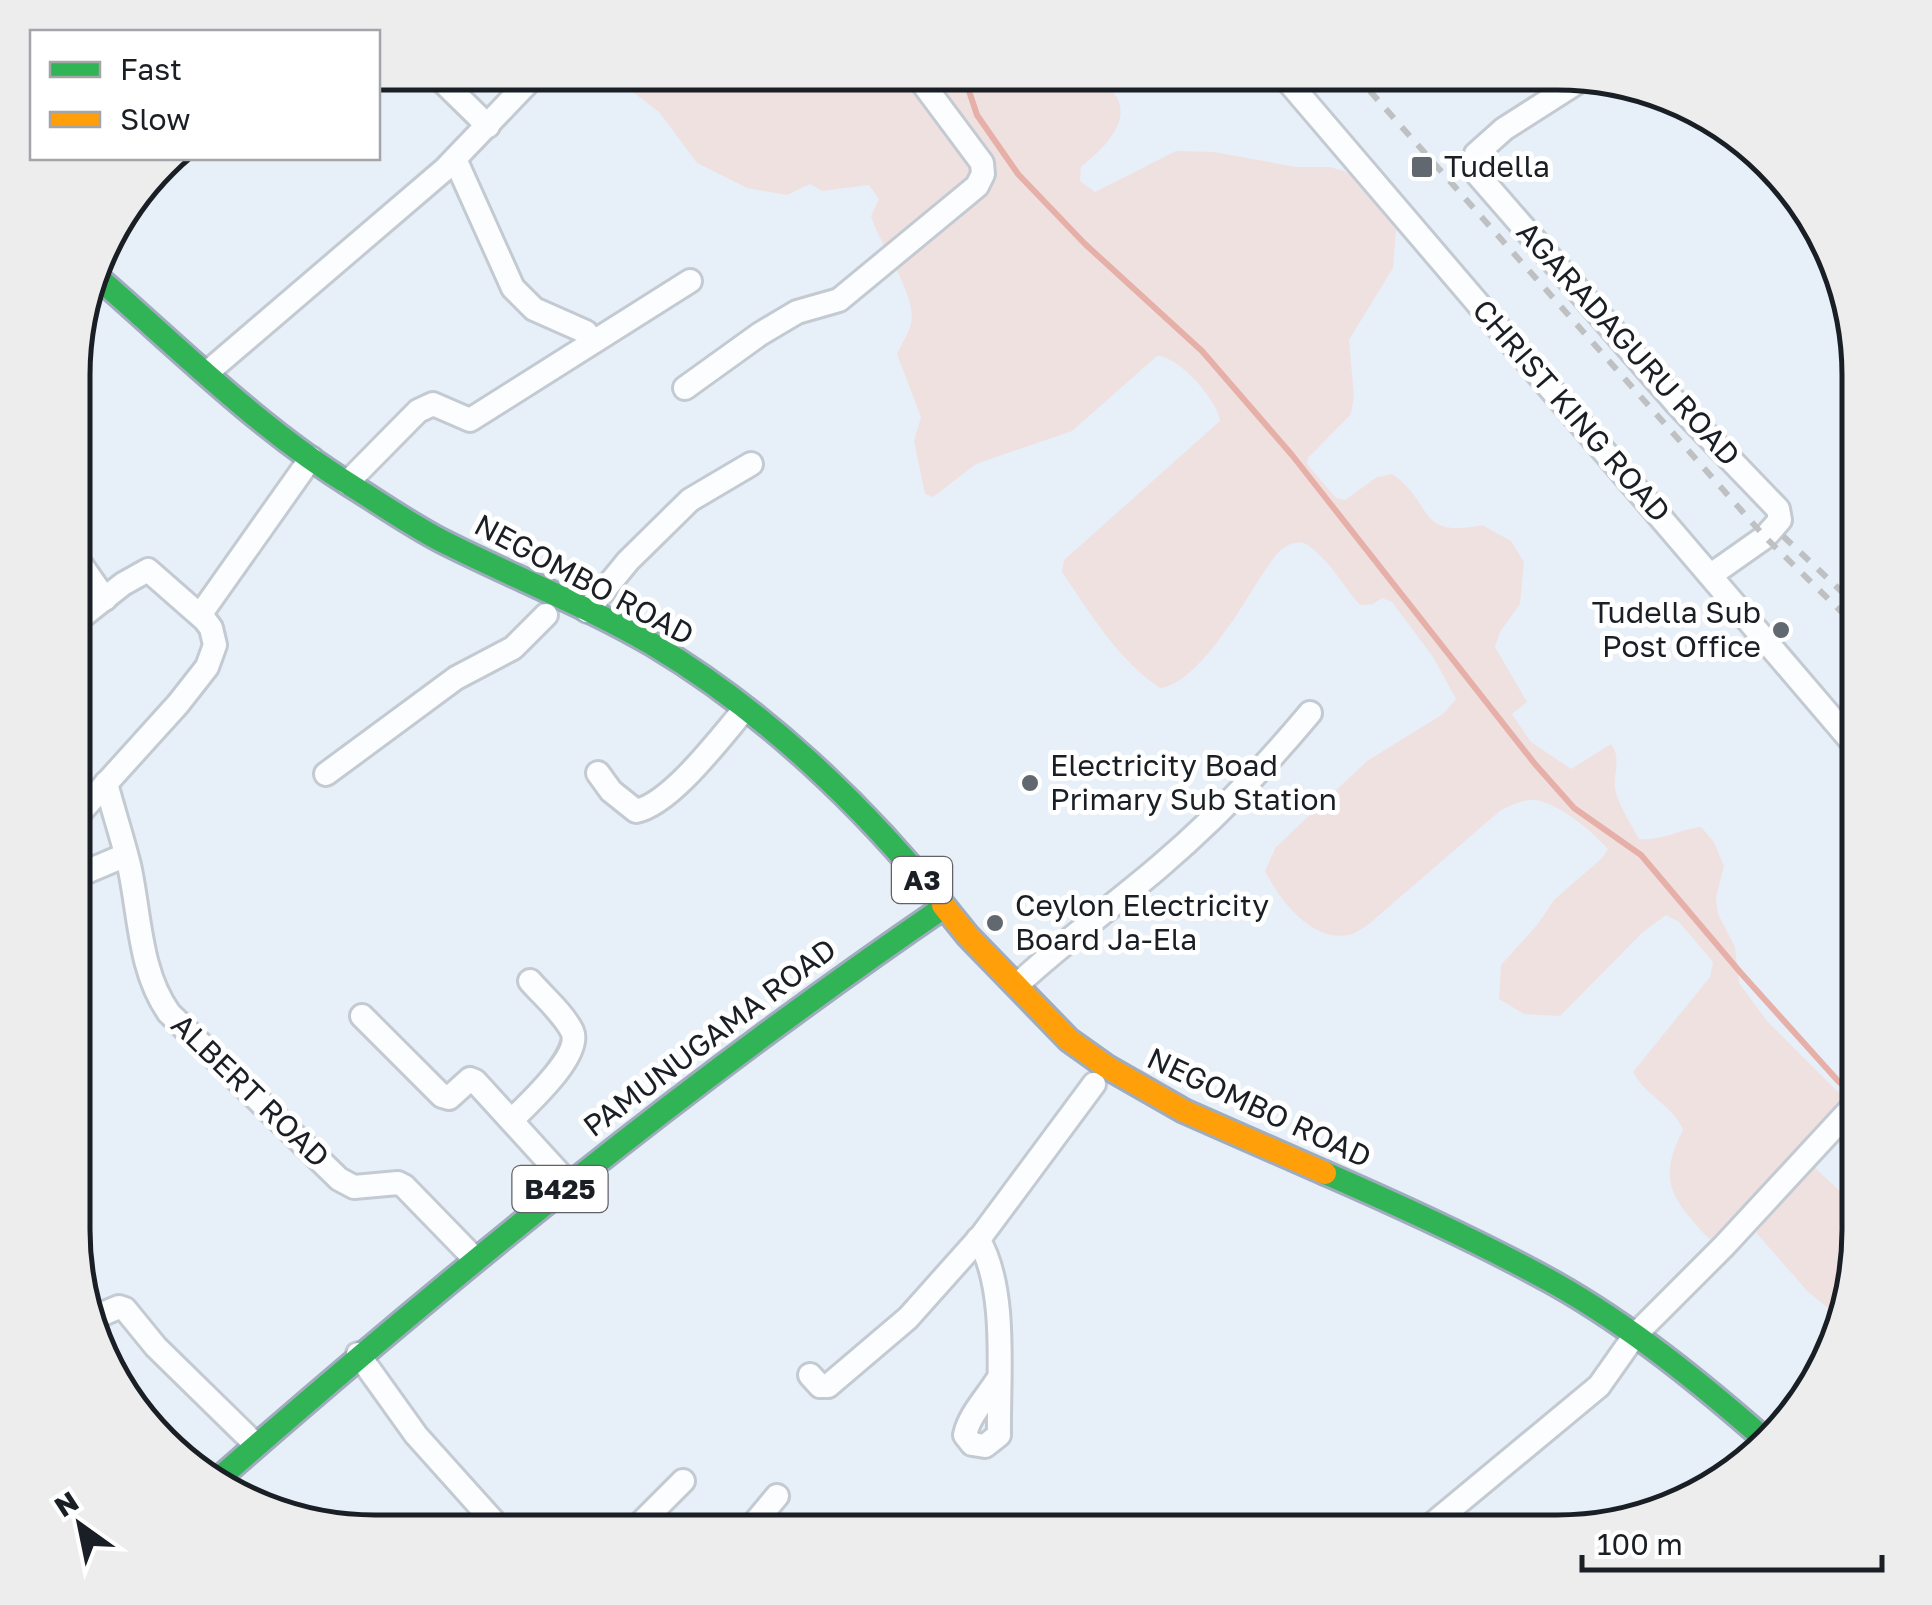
<svg xmlns="http://www.w3.org/2000/svg" width="1932" height="1605" font-family="'Golos Text',sans-serif">
	<rect width="100%" height="100%" fill="#e7eff8"/>
	<path fill="#f0e1e1" d="M590,73H1100C1106,82 1114,91 1118,100C1130,126 1098,153 1081,167L1080,181L1095,192L1176,151L1214,152L1296,167H1330L1344,171L1359,181L1396,230L1393,268L1349,340L1354,396L1351,414L1308,458L1307,464L1336,498L1345,500L1377,477L1392,474C1435,503 1415,539 1482,525L1511,541L1524,562L1520,604L1500,632L1495,647L1527,702L1512,714L1531,742L1571,769L1611,744C1623,760 1611,776 1616,793C1621,809 1631,824 1639,839C1664,841 1676,830 1701,827L1714,842L1724,866L1716,898L1718,914L1735,947L1739,983L1767,1021L1844,1098L1836,1111L1797,1151L1844,1195L1859,1203V1250L1841,1318L1808,1292L1753,1229L1709,1239C1673,1200 1656,1182 1683,1130C1674,1106 1645,1096 1633,1072L1710,977L1713,962L1679,922L1666,915L1643,932L1560,1016L1524,1014L1499,999L1501,965L1537,925L1554,900L1602,858L1608,849C1593,832 1556,800 1532,800C1521,800 1511,806 1501,810L1369,924C1363,928 1355,934 1348,935C1311,942 1279,899 1265,871L1276,847L1367,761L1443,714L1456,699L1433,657L1392,602L1382,598L1373,604L1360,605C1341,584 1327,555 1302,542C1297,543 1291,543 1287,546C1276,551 1269,566 1262,575C1242,606 1198,684 1160,688C1118,660 1090,613 1062,572L1064,560L1220,421C1218,401 1179,356 1157,356L1072,431L976,464L933,497L925,494L914,441L921,417L897,354C901,345 908,334 911,324C918,296 879,244 871,216L879,199L869,185L822,191L810,184L787,195L747,188L697,163L659,112L625,86Z"/>
	<g fill="none" stroke-linecap="round" stroke-linejoin="round">
		<path stroke="#e6afa8" stroke-width="6" d="M963,73L977,115L1018,174L1085,244L1202,351L1292,455L1535,764L1574,808L1641,855L1740,972L1839,1082L1858,1097"/>
		<g stroke="#c4cad2" stroke-width="28">
			<g id="street">
				<path d="M434,73L488,126"/>
				<path d="M1281,73L1859,750"/>
				<path d="M1587,76L1504,129L1476,154L1478,175L1677,404L1778,509L1780,520L1765,537L1711,575"/>
				<path d="M455,159L513,288L534,309L586,332L591,341"/>
				<path d="M209,371L445,169L537,73"/>
				<path d="M685,388L760,334L797,312L839,300L977,186L983,174L982,163L915,73"/>
				<path d="M347,483L418,411L433,404L470,420L690,281"/>
				<path d="M75,556L105,599"/>
				<path d="M587,611L628,561L690,500L751,464"/>
				<path d="M200,615L311,458"/>
				<path d="M598,773L611,791L636,811C671,804 720,738 744,710"/>
				<path d="M326,774L456,678L513,648L546,615"/>
				<path d="M106,783C113,810 122,837 129,865C140,914 139,971 169,1013L339,1179L354,1187L398,1183L404,1186L473,1257"/>
				<path d="M74,819L178,704L207,667L215,645L211,628L205,620L148,570L123,584L75,622"/>
				<path d="M74,877L126,855"/>
				<path d="M1017,985C1062,943 1112,907 1159,867C1214,820 1264,768 1310,713"/>
				<path d="M362,1016L442,1096L449,1098L470,1079L475,1081L568,1183"/>
				<path d="M512,1120C528,1104 583,1054 572,1031C563,1013 543,996 530,981"/>
				<path d="M978,1239C1008,1288 998,1378 999,1435L985,1446L972,1444L965,1435C969,1415 987,1397 998,1379"/>
				<path d="M91,1315H100L119,1307L125,1309L156,1347L256,1445"/>
				<path d="M358,1354L416,1435L503,1532"/>
				<path d="M810,1375L820,1386H828L908,1318L982,1235L1094,1084"/>
				<path d="M632,1532L683,1481"/>
				<path d="M747,1532L777,1496"/>
				<path d="M1423,1532L1599,1386L1635,1335L1724,1246L1859,1100"/>
			</g>
		</g>
		<g stroke="#9facbd" stroke-width="28">
			<g id="fast">
				<path d="M95,275C178,347 258,428 352,486C381,504 411,525 442,541C511,576 585,605 652,644C763,710 863,805 943,905"/>
				<path d="M1325,1173C1403,1207 1480,1242 1554,1283C1632,1327 1703,1385 1770,1444"/>
				<path d="M216,1481C449,1277 688,1082 944,907"/>
			</g>
		</g>
		<g stroke="#9facbd" stroke-width="28">
			<path id="slow" d="M943,905L968,936L1069,1040L1107,1067L1184,1111L1325,1173"/>
		</g>
		<use href="#street" stroke="#fbfdfe" stroke-width="22"/>
		<use href="#fast" stroke="#30b455" stroke-width="22"/>
		<use href="#slow" stroke="#ff9f0a" stroke-width="22"/>
		<g stroke="#bec0c2" stroke-width="6" stroke-dasharray="12 12" stroke-linecap="butt">
			<path d="M1354,73L1765,537L1859,629"/>
			<path d="M1783,536L1859,608"/>
		</g>
	</g>
	<g fill="#62686f" stroke="#fff" stroke-width="4">
		<rect x="1410" y="155" width="24" height="24" rx="5"/>
		<circle cx="1781" cy="630" r="10"/>
		<circle cx="1030" cy="783" r="10"/>
		<circle cx="995" cy="923" r="10"/>
	</g>
	<g text-anchor="middle" stroke-width="10" stroke-linejoin="round" paint-order="stroke">
		<g fill="#fff" stroke="#5f6266" stroke-width="2.5">
			<rect x="892" y="857" width="60" height="46" rx="8"/>
			<rect x="512.5" y="1166" width="95" height="46" rx="8"/>
		</g>
		<g font-size="28" font-weight="bold" fill="#1a1f25">
			<text x="922" y="890">A3</text>
			<text x="560" y="1199">B425</text>
		</g>
		<g font-size="30" fill="#1a1f25" stroke="#fff" text-anchor="start">
			<text x="1444" y="177">Tudella</text>
			<text x="1761" y="623" text-anchor="end">Tudella Sub<tspan x="1761" dy="34">Post Office</tspan></text>
			<text x="1050" y="776">Electricity Boad<tspan x="1050" dy="34">Primary Sub Station</tspan></text>
			<text x="1015" y="916">Ceylon Electricity<tspan x="1015" dy="34">Board Ja-Ela</tspan></text>
		</g>
		<g font-size="30" fill="#1a1f25" stroke="#fff">
			<text transform="translate(1628 344) rotate(48)" y="10">AGARADAGURU ROAD</text>
			<text transform="translate(1571 411) rotate(49)" y="10">CHRIST KING ROAD</text>
			<text transform="translate(584 580) rotate(28)" y="10">NEGOMBO ROAD</text>
			<text transform="translate(710 1038) rotate(-37)" y="10">PAMUNUGAMA ROAD</text>
			<text transform="translate(250 1091) rotate(44)" y="10">ALBERT ROAD</text>
			<text transform="translate(1259 1108) rotate(25)" y="10">NEGOMBO ROAD</text>
		</g>
	</g>
	<path d="M0 0H1932V1605H0ZM375 90H1557A285 285 0 0 1 1842 375V1230A285 285 0 0 1 1557 1515H375A285 285 0 0 1 90 1230V375A285 285 0 0 1 375 90Z" fill="#ededee" fill-rule="evenodd"/>
	<path fill="none" stroke="#1a1f25" stroke-width="5" d="M375 90H1557A285 285 0 0 1 1842 375V1230A285 285 0 0 1 1557 1515H375A285 285 0 0 1 90 1230V375A285 285 0 0 1 375 90Z"/>
	<rect x="30" y="30" width="350" height="130" fill="#ffffff" stroke="#a3a5a8" stroke-width="2.5"/>
	<rect x="50" y="62" width="50" height="15" fill="#30b455" stroke="#a3a5a8" stroke-width="2.5"/>
	<text x="120" y="80" font-size="30" fill="#1a1f25">Fast</text>
	<rect x="50" y="112" width="50" height="15" fill="#ff9f0a" stroke="#a3a5a8" stroke-width="2.5"/>
	<text x="120" y="130" font-size="30" fill="#1a1f25">Slow</text>
	<g transform="translate(80 1525) rotate(327)" stroke="#ffffff" stroke-width="8" paint-order="stroke">
	<path d="M0-8L18 38L0 25L-18 38Z" fill="#1a1f25"/>
	<text y="-15" font-size="28" font-weight="bold" text-anchor="middle" fill="#1a1f25">N</text>
	</g>
	<path d="M1582 1555v15h300v-15" fill="none" stroke="#1a1f25" stroke-width="5"/>
	<text x="1597" y="1555" font-size="30" fill="#1a1f25" stroke="#ffffff" stroke-width="8" paint-order="stroke">100 m</text>
</svg>
